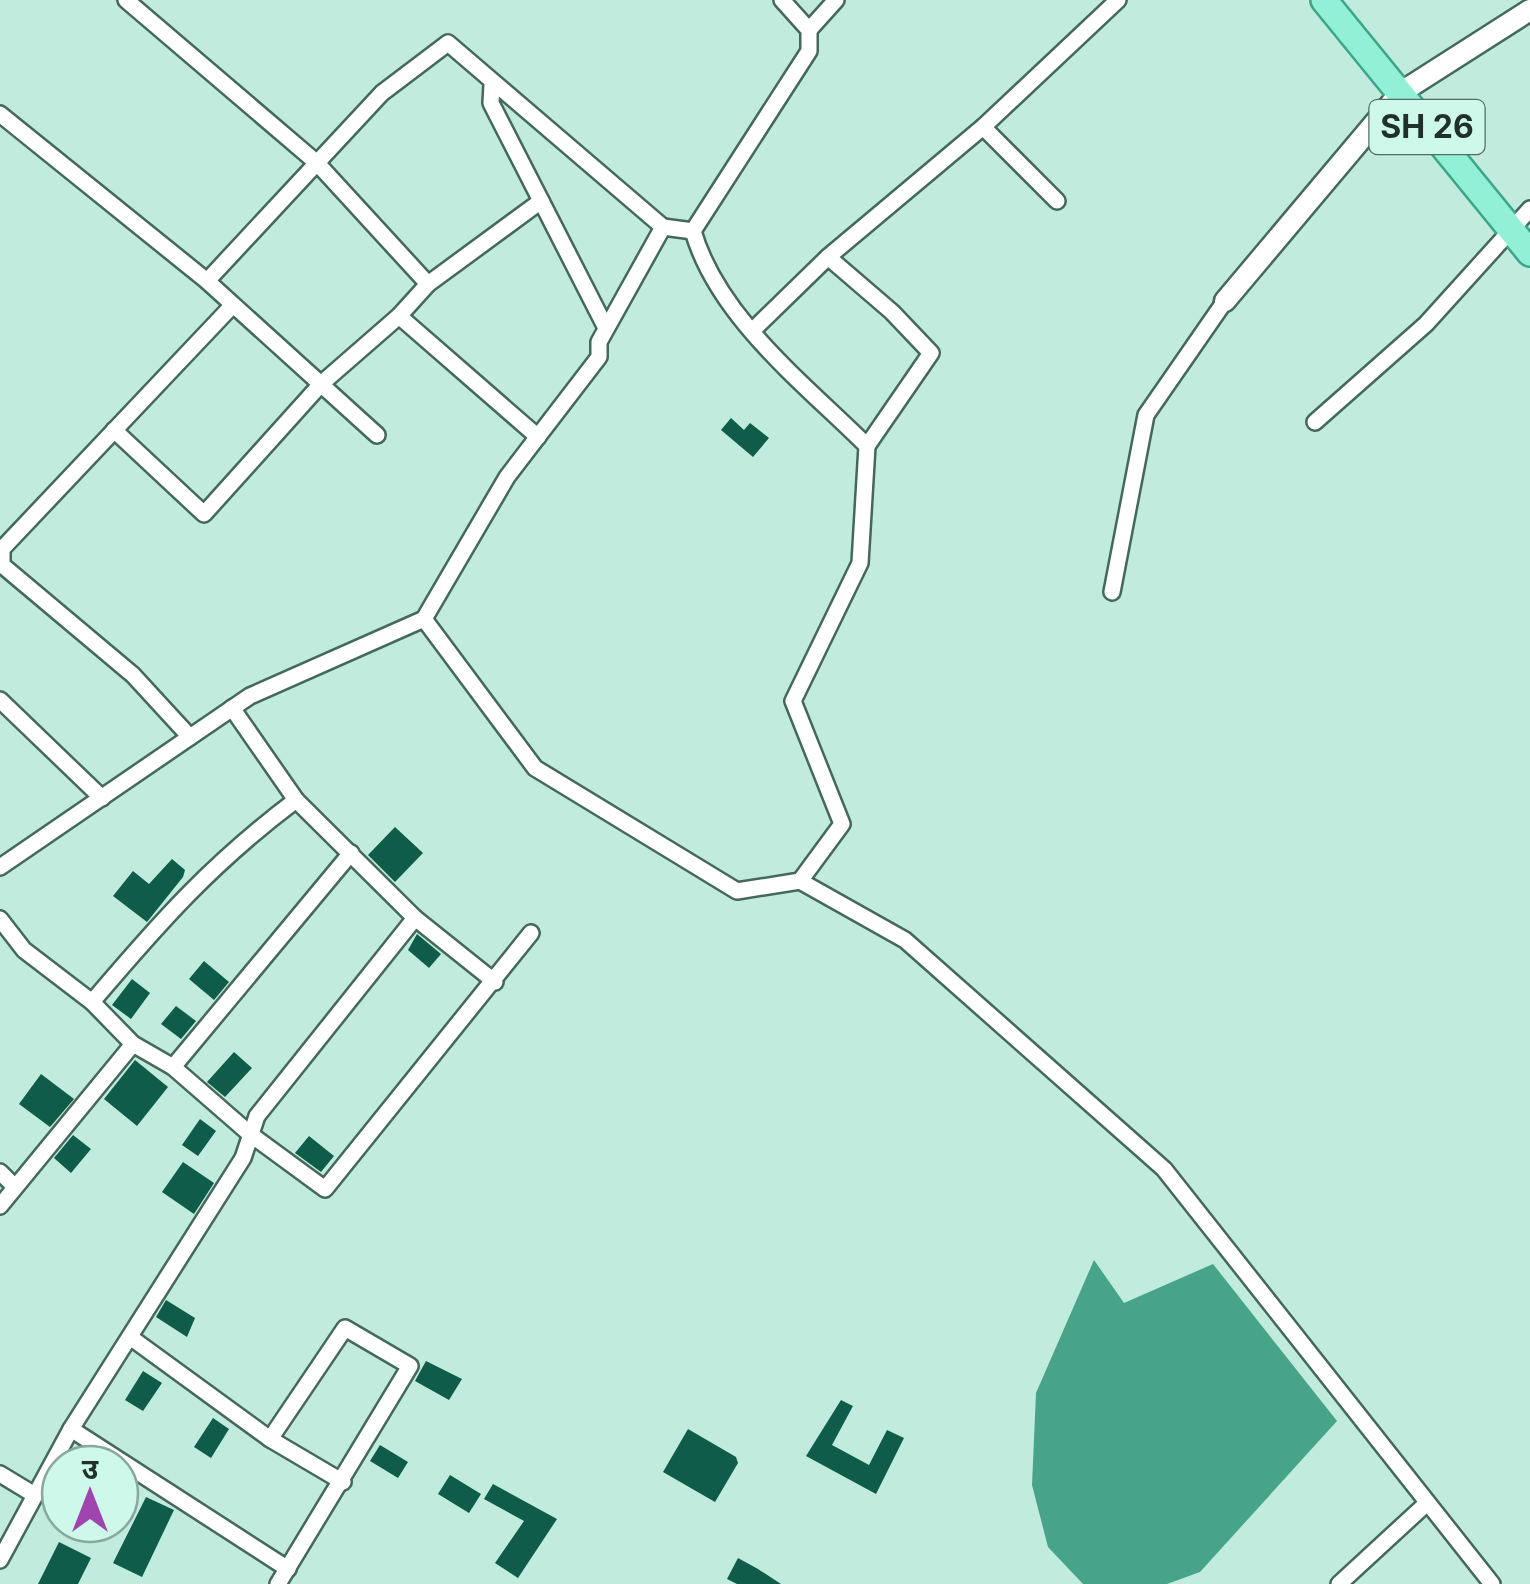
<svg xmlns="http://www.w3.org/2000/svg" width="1530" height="1584" font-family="Inter,'Noto Sans Devanagari',sans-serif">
	<rect width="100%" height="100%" fill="#c1ebdc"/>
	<path fill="#47a489" d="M1094,1260L1124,1303L1213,1264L1337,1421L1200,1572L1167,1584H1083L1048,1547L1032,1485L1036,1393Z"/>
	<g fill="#0e5c49">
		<path d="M731,418L744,430L750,423L769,438L753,457L721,430Z"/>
		<path d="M395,827L423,853L395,882L368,855Z"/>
		<path d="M172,859L185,870L183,877L147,922L113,896L133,871L149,884Z"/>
		<path d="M417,934L441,954L429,968L408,950Z"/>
		<path d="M204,961L229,982L214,1000L189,979Z"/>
		<path d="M132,979L150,993L131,1019L112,1005Z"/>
		<path d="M176,1006L196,1021L181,1039L161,1024Z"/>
		<path d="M234,1052L252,1068L225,1097L207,1082Z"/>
		<path d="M135,1060L168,1087L137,1126L104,1099Z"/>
		<path d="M41,1074L74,1099L50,1127L19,1104Z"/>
		<path d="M200,1119L216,1131L198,1156L182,1145Z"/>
		<path d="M73,1135L91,1149L71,1173L54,1158Z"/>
		<path d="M309,1136L334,1156L321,1172L295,1153Z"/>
		<path d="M183,1162L214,1183L194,1214L162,1192Z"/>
		<path d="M166,1300L195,1318L187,1337L156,1317Z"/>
		<path d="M426,1361L462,1379L449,1400L415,1381Z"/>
		<path d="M143,1371L162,1383L143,1411L125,1400Z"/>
		<path d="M841,1400L853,1406L832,1445L869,1465L887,1430L904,1438L876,1494L806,1456Z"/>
		<path d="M213,1418L229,1429L211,1458L194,1447Z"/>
		<path d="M688,1429L736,1457L738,1463L715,1502L663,1472Z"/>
		<path d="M380,1445L408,1462L398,1478L370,1461Z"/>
		<path d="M450,1475L481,1494L469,1513L438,1494Z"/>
		<path d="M493,1484L557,1519L518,1578L495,1563L524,1521L484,1499Z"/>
		<path d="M146,1497L174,1510L142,1577L113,1563Z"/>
		<path d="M59,1542L91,1558L78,1584H38Z"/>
		<path d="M738,1558L758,1569L781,1584H737L727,1579Z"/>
	</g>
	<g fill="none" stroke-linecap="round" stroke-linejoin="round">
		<g stroke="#44695c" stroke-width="20">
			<g id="minor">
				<path d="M126,0L317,163L428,284"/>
				<path d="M809,30L836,0"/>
				<path d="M492,84L491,103L606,328"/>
				<path d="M0,114L207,281L377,435"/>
				<path d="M983,127L1057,201"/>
				<path d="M828,257L892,312L931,353L867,446"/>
				<path d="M207,281L382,93L448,43L663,227"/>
				<path d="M399,316L538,437"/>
				<path d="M752,331L828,257L983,127L1118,0"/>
				<path d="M1315,422L1426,324L1530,209"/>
				<path d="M114,430L204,514L321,384L399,316L428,284L541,201"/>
				<path d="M1112,592L1146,415L1225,301"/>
				<path d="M424,619L535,768L737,891L800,881L842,824L793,701L860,563L867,446C806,385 718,318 693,231"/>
				<path d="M0,700L102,798"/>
				<path d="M232,708L296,800L415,918L495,982"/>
				<path d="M190,737L133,675L2,565V549L231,307"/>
				<path d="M0,867L250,696L424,619L507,477L599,357V342L663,227L693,231L809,51V30L782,0"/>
				<path d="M800,881L905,940L1164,1169L1492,1584"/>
				<path d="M0,919L24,950L92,1002L133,1044L173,1067L250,1134L325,1189L531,933"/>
				<path d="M92,1002C160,922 211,864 296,800"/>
				<path d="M173,1067L351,853"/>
				<path d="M0,1172L15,1187"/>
				<path d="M0,1206L133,1044"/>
				<path d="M130,1337L270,1439L343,1482"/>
				<path d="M71,1429L288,1569"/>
				<path d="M270,1439L345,1328L410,1366L278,1584"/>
				<path d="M0,1474L33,1494"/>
				<path d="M0,1560L71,1429L243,1158L257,1116L415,918"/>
				<path d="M1339,1584L1427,1503"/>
			</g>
		</g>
		<g stroke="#44695c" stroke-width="25">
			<path id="tertiary" d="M1225,301L1400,93L1530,10"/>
		</g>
		<g stroke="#3ba689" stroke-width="30">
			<path id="primary" d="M1324,0L1530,253"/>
		</g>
		<use href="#minor" stroke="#fff" stroke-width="15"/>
		<use href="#tertiary" stroke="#fff" stroke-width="20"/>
		<use href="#primary" stroke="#92f0d7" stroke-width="25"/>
	</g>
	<g text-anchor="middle" stroke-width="10" stroke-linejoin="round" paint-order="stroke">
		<rect fill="#cef8e9" stroke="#546c64" stroke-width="2.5" x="1369.5" y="100" width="115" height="54" rx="8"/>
		<g font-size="32" font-weight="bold" fill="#20302b">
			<text x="1427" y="138">SH 26</text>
		</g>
	</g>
	<g transform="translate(90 1494)"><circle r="48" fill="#cef8e9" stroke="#88a89d" stroke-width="2.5"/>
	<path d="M0-8L18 38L0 25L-18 38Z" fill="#a045b0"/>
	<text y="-15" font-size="28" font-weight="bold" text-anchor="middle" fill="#20302b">उ</text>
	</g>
</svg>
